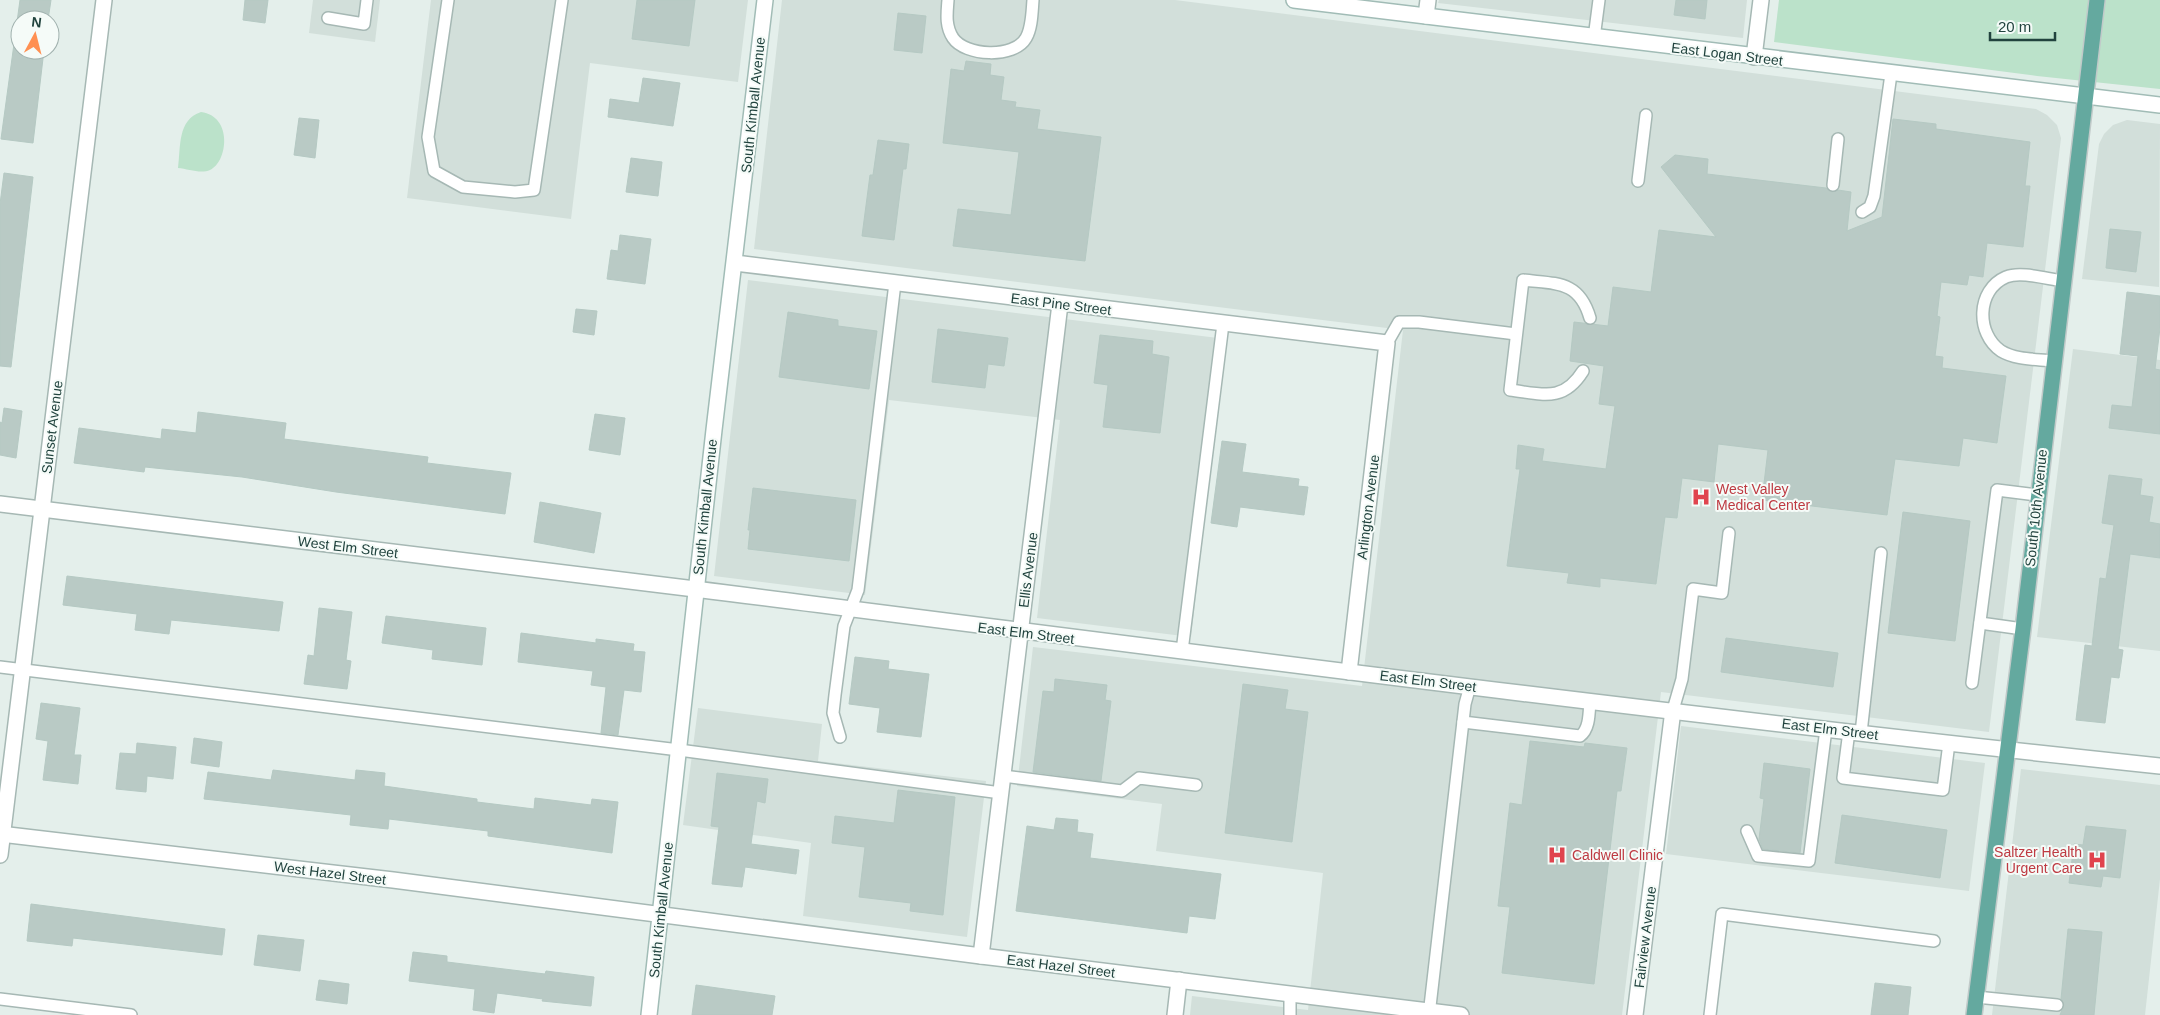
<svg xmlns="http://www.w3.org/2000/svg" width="2160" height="1015" font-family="Arial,sans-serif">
	<rect width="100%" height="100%" fill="#e4efeb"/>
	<g fill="#d2dfda">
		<path d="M313,0H380L375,42L309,33Z"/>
		<path d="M431,0H748L738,82L590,63L571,219L407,198Z"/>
		<path d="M782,0H1175L2036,109L2047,115L2057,125L2061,138L1989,732L1661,692L1622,1015H1190L1192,996L1308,1010L1323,873L1156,851L1162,804L1017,786L1033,647L1362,686L1403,330L754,249Z"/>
		<path d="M1439,0H1747L1743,38L1438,3Z"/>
		<path d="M2127,120L2160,124L2159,287L2082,279L2099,144L2104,134L2113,125Z"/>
		<path d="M748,280L1226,339L1191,637L1037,618L1060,420L889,400L865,595L714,576Z"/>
		<path d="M2073,349L2160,360V651L2037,637Z"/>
		<path d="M698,708L822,724L818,761L986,781L967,937L803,916L811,843L683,825Z"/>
		<path d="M1681,726L1985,763L1969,891L1666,854Z"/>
		<path d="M2021,769L2160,785V879L2145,1015H1992Z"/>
	</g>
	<g fill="#bbe2ca">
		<path d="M1779,0H2160V89L2037,76L1774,42Z"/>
		<path d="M201,112C233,116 228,162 210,170C201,174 188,169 178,168C181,147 177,120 201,112Z"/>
	</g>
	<g fill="#b9cac5" stroke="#b5c9c3">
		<path d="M20,0H51L48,20H20V50H44L33,143L1,139Z"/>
		<path d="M245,0H268L265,23L243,20Z"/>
		<path d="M637,0H695L689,46L632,39Z"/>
		<path d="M1676,0H1707L1705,19L1674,15Z"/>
		<path d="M898,13L926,16L922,53L894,50Z"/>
		<path d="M966,61L991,64L990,75L1004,77L1001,100L1016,102L1015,107L1040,110L1037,129L1101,137L1085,261L953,246L958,209L1011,215L1019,152L943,143L951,69L964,71Z"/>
		<path d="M643,78L680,83L673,126L608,117L610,99L639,103Z"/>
		<path d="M299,118L319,120L315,158L294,155Z"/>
		<path d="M1893,119L1936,124V129L2030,142L2025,186H2030L2023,247L1987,243L1983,277L1969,275L1967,285L1941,282L1937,316L1940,317L1935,356L1943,357L1942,368L2006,376L1997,443L1963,438L1959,466L1895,459L1887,515L1762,500L1768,450L1718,444L1714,482L1682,478L1677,518L1665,517L1656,584L1600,578V587L1567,583L1569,573L1507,566L1520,469H1516L1518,445L1544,449L1542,461L1606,469L1615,406L1599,404L1604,366L1570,361L1574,322L1608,326L1613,287L1651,292L1659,230L1716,237L1661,167L1675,155L1708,159L1707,174L1826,188L1832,192L1838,190L1851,192L1847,231L1882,217Z"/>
		<path d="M878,140L909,144L906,169H903L894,240L862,236L870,175H873Z"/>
		<path d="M631,158L662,162L658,196L626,192Z"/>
		<path d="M4,173L33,177L11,367L0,366V204Z"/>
		<path d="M2110,229L2141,232L2136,272L2106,268Z"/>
		<path d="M620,235L651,239L645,284L607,279L611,250L618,251Z"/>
		<path d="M2127,292L2160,296V328L2155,369L2160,370V434L2109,428L2112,405L2132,407L2138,356L2120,354Z"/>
		<path d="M576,309L597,311L594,335L573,332Z"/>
		<path d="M788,312L838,320V326L877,331L869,389L779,377Z"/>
		<path d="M938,329L1008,338L1004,366L988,364L985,388L932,382Z"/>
		<path d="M1100,335L1153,341L1152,354L1169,357L1160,433L1103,427L1108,385L1094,383Z"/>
		<path d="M4,408L22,411L16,458L0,455V422L2,423Z"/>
		<path d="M198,412L286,423L284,439L428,457L427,463L511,473L505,514L336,492L242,477L145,467L144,472L74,463L79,428L161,439L162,429L196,433Z"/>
		<path d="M595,414L625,418L620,455L589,450Z"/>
		<path d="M1222,441L1246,444L1242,472L1299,479L1298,486L1308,487L1304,515L1240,507L1237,527L1211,523Z"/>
		<path d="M2109,475L2142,479L2140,495L2153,497L2149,522L2160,524V558L2130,554L2118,649L2123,650L2119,678L2111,677L2105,723L2076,720L2085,645L2092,646L2100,578L2106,579L2114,525L2102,523Z"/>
		<path d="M753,488L856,500L849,561L748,549L750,530H748Z"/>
		<path d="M540,502L601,513L594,553L534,542Z"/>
		<path d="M1903,512L1970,521L1955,641L1888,633Z"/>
		<path d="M67,576L283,602L279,631L171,620L169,634L135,630L137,614L63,605Z"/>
		<path d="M319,608L352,612L346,660L351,661L347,689L304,684L308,655L314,656Z"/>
		<path d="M386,616L486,628L482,665L432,659L433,650L382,643Z"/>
		<path d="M521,633L596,643V639L634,644L633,651L645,652L641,692L624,690L618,735L601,733L606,687L591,685L593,671L518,662Z"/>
		<path d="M1726,638L1838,653L1833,687L1721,672Z"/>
		<path d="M855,657L889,661L888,669L929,674L921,737L877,732L880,708L849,704Z"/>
		<path d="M1055,679L1107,685L1105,700L1111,701L1101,781L1033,772L1043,691L1054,692Z"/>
		<path d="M1243,684L1288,690L1285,709L1308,712L1292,842L1225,833Z"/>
		<path d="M41,703L80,708L74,755H81L78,784L43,780L48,741L36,739Z"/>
		<path d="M194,738L222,742L219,767L191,763Z"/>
		<path d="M1530,741L1584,747L1585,743L1627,748L1621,791H1617L1594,984L1502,973L1510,907L1498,906L1510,803L1522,805Z"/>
		<path d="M137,743L176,747L173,779L147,776L146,792L116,789L120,753L136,754Z"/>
		<path d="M1764,763L1810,769L1800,853L1763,849L1759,839L1764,799L1760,798Z"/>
		<path d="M273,770L355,780L356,770L385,773L384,786L477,799V802L534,809L535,798L591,805L592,799L618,802L612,853L488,836V831L389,819L388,829L350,825L351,815L204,799L208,772L271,780Z"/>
		<path d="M717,773L768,779L765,803L757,801L751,844L799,850L796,874L745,867L742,887L712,884L719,827L711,826Z"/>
		<path d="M898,790L955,797L943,915L910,911L911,903L859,897L865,847L832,843L835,816L894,823Z"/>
		<path d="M1842,815L1947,830L1940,878L1835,863Z"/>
		<path d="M1056,818L1078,820L1077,832L1093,834L1090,858L1221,874L1215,919L1189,916L1187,933L1016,911L1027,826L1054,830Z"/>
		<path d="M2086,826L2126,830L2120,878L2103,876L2101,887L2069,883L2074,844L2083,845Z"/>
		<path d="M31,904L225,929L222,955L73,938L72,946L27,941Z"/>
		<path d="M2068,929L2102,932L2094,1015H2060L2064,1005L2061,999Z"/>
		<path d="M258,935L304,940L300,971L254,965Z"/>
		<path d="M413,952L447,956V962L545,974L546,971L594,977L591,1006L542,1001L543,999L497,993L494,1013L473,1010L475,989L409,981Z"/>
		<path d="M319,980L349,984L347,1004L316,1000Z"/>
		<path d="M1875,983L1911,987L1908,1015H1871Z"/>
		<path d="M696,985L775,996L772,1015H692Z"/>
	</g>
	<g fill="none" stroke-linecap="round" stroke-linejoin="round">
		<g stroke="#a6b8b4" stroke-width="14">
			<g id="lane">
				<path d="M448,0L428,137L434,171L463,187L515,192L534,190L562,0"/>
				<path d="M948,0C947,13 945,26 953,38C965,56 1014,59 1026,38C1032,28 1032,12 1033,0"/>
				<path d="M328,18L364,24L367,0"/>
				<path d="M1594,38L1599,0"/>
				<path d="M1638,181L1646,115"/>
				<path d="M1833,185L1838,139"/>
				<path d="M1862,212L1870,207L1874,196L1891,74"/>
				<path d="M1387,343L1399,322H1419L1516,334"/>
				<path d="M2053,361C2036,359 2016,360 2001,351C1976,334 1976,290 2006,277C2021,271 2047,279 2063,281"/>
				<path d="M1583,371C1563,403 1542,394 1510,390L1523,280C1556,284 1579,280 1590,318"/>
				<path d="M1980,623L2023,629"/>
				<path d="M1182,651L1223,324"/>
				<path d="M0,667L679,750L1001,793"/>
				<path d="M1972,683L1997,490L2037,495"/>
				<path d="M1673,710L1682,679L1693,589L1722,593L1729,533"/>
				<path d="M1463,722L1580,736C1590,729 1589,712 1590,700"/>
				<path d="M1849,731L1843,778L1943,790L1949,743"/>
				<path d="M1861,733L1881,553"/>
				<path d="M840,737L833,713L835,695L844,626L858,590L895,283"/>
				<path d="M1003,776L1122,791L1139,778L1196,785"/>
				<path d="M1747,831L1758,856L1809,861L1826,729"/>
				<path d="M1976,997L2057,1005"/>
				<path d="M0,999L131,1015"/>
				<path d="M1290,1015V994"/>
				<path d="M1429,1015L1465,704L1470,686"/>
				<path d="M1710,1015L1722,914L1934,941"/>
			</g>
		</g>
		<g stroke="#a6b8b4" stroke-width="18">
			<g id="street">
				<path d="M1426,16L1428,0"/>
				<path d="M1754,57L1761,0"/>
				<path d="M735,263L1387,343L1349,672"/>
				<path d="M0,504C231,533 463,560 695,589C1183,651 1671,715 2160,766"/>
				<path d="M0,834L393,880L981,956L1461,1015"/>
				<path d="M0,855L104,0"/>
				<path d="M981,956L1060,304"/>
				<path d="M1175,1015L1179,980"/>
				<path d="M1635,1015L1673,710"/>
			</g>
		</g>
		<g stroke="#a1bcb6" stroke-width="18">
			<g id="secondary">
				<path d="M1294,0L2160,105"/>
				<path d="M649,1015L714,430L765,0"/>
			</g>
		</g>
		<g stroke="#c1cac9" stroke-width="18">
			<path id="primary" d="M1974,1015L2023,629L2097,0"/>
		</g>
		<use href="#lane" stroke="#fff" stroke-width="11"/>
		<use href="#street" stroke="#fff" stroke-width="15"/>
		<use href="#secondary" stroke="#fff" stroke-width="15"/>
		<use href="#primary" stroke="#64a99f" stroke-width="15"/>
	</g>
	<defs>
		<g id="hospital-bare" transform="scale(1.5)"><path d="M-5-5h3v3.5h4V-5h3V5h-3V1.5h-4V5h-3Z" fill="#e0444e" stroke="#f5fbf8" stroke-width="2.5" paint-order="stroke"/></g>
	</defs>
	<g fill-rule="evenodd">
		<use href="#hospital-bare" x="1701" y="497"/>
		<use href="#hospital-bare" x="1557" y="855"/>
		<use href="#hospital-bare" x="2097" y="860"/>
	</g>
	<g text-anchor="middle" stroke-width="4" stroke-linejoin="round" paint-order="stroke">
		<g font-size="14" fill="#21433e" stroke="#f5fbf8">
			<text transform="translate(1727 54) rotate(7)" y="5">East Logan Street</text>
			<text transform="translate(753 105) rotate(-84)" y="5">South Kimball Avenue</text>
			<text transform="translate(1061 304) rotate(7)" y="5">East Pine Street</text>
			<text transform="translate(52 427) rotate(-83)" y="5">Sunset Avenue</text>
			<text transform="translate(705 507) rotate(-84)" y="5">South Kimball Avenue</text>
			<text transform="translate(1368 507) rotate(-83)" y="5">Arlington Avenue</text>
			<text transform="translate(2036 508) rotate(-84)" y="5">South 10th Avenue</text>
			<text transform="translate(348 547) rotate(7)" y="5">West Elm Street</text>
			<text transform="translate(1028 570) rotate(-83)" y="5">Ellis Avenue</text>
			<text transform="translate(1026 633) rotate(7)" y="5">East Elm Street</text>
			<text transform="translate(1428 681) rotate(7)" y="5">East Elm Street</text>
			<text transform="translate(1830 729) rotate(7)" y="5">East Elm Street</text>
			<text transform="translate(330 873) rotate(7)" y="5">West Hazel Street</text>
			<text transform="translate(661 910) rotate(-84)" y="5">South Kimball Avenue</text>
			<text transform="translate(1645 937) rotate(-83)" y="5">Fairview Avenue</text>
			<text transform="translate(1061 966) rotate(7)" y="5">East Hazel Street</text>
		</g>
		<g font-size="14" fill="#be3a42" stroke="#f5fbf8" text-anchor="start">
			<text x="1716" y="494">West Valley<tspan x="1716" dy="16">Medical Center</tspan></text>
			<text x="2082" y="857" text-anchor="end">Saltzer Health<tspan x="2082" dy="16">Urgent Care</tspan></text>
			<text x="1572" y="860">Caldwell Clinic</text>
		</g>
	</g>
	<g transform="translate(35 35) rotate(7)"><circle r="24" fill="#f5fbf8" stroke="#a0b1ae"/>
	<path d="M0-4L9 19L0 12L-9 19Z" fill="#ff9052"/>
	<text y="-8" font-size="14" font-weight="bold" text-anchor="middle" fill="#21433e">N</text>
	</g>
	<path d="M1990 32v8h65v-8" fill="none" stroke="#21433e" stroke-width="2.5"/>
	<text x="1998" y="32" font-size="15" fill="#21433e" stroke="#f5fbf8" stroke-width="4" paint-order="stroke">20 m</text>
</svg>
